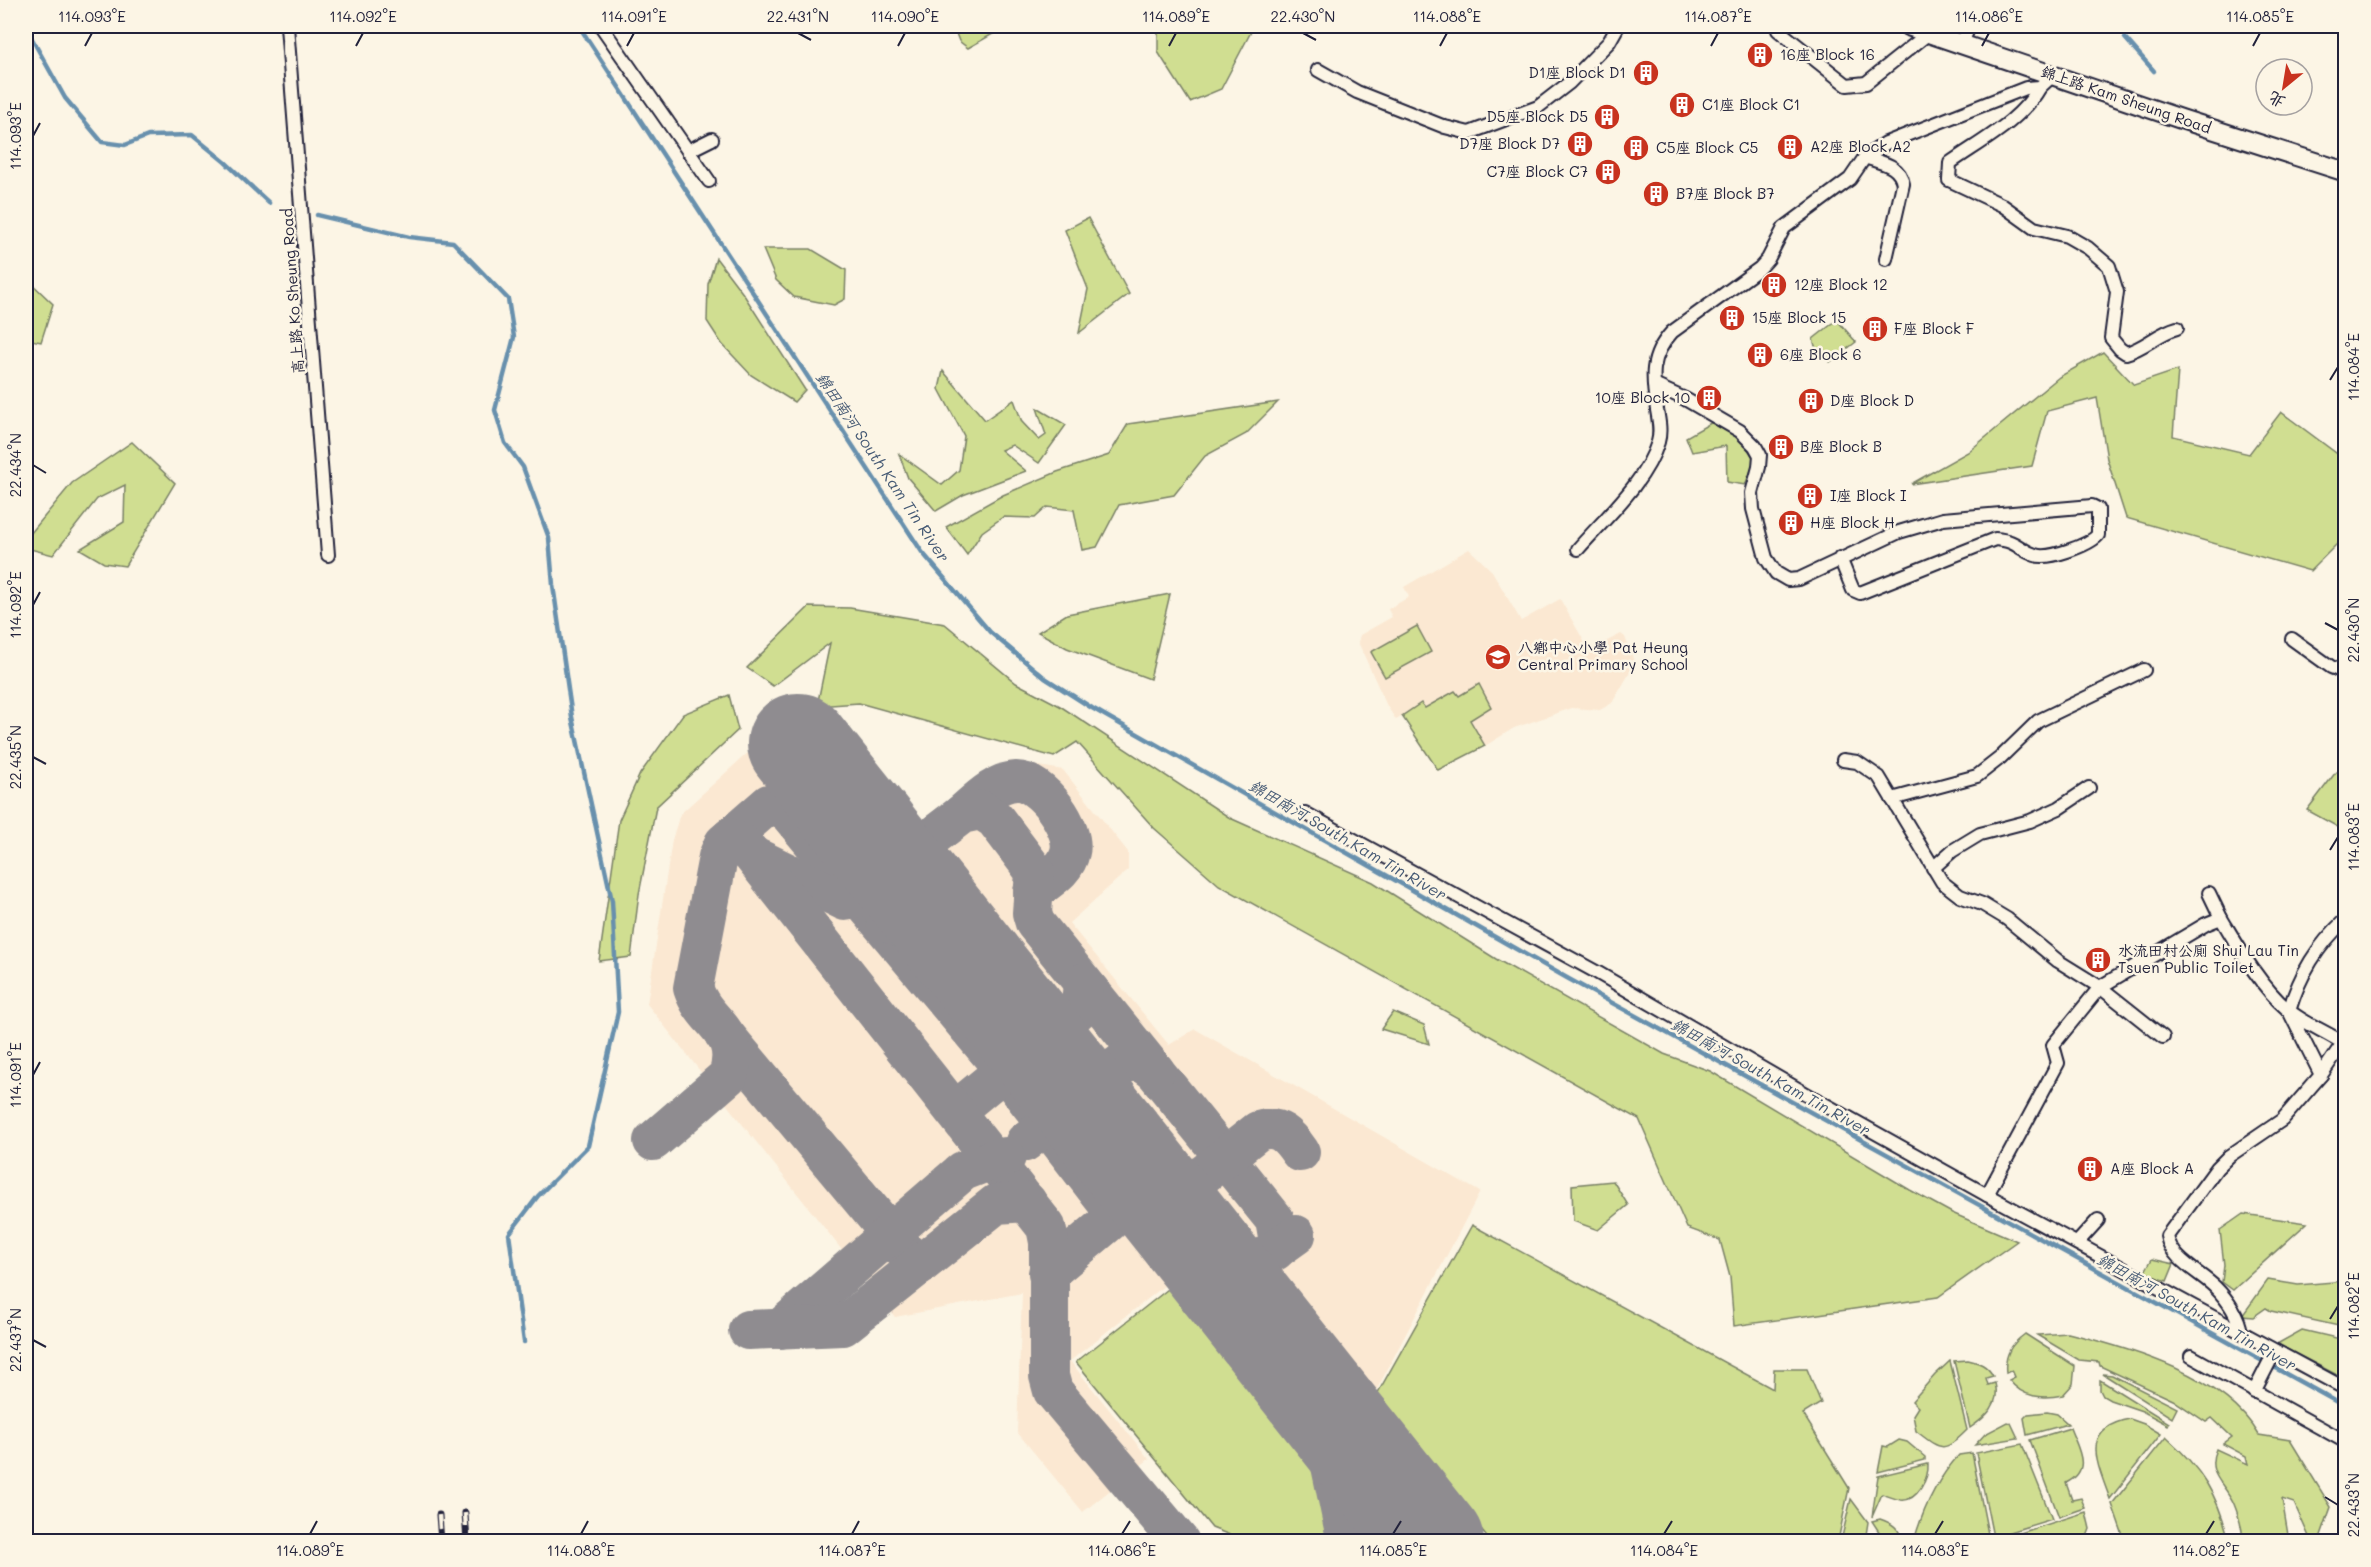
<svg xmlns="http://www.w3.org/2000/svg" width="2371" height="1567" font-family="Mali,'LXGW WenKai TC',sans-serif">
	<rect width="100%" height="100%" fill="#fcf5e5"/>
	<filter id="ink" filterUnits="userSpaceOnUse"><feTurbulence type="fractalNoise" baseFrequency=".0167" numOctaves="2"/><feDisplacementMap in="SourceGraphic" scale="12" xChannelSelector="R" yChannelSelector="G"/><feConvolveMatrix kernelMatrix="1 2 1 2 8 2 1 2 1" color-interpolation-filters="sRGB"/></filter>
	<g filter="url(#ink)">
		<g fill="#fbe8d2">
			<path d="M1469,549L1492,571L1521,621L1560,599L1589,650L1621,634L1625,637L1635,664L1612,703L1600,710L1572,708L1514,728L1485,746L1403,716L1396,720L1387,706L1358,642L1360,635L1392,617L1388,609L1409,597L1404,587Z"/>
			<path d="M751,750L1174,1278L1070,1361L1149,1459L1083,1512L1017,1432L1022,1293L895,1317L647,1004L672,840L680,814Z"/>
			<path d="M1010,761L1063,770L1128,852V870L1069,923L1169,1045L1195,1029L1480,1192L1374,1395L1288,1280L921,823Z"/>
		</g>
		<g fill="#d0de91" stroke="#798066" stroke-width="1.5">
			<path d="M953,26H999L1000,30L968,48L959,41Z"/>
			<path d="M1158,26H1254L1221,89L1190,102L1158,52Z"/>
			<path d="M1088,218L1129,294L1079,333L1088,289L1065,230Z"/>
			<path d="M763,249H811L846,270L845,299L834,305L794,297L776,280Z"/>
			<path d="M716,258L744,295L805,390L794,402L751,375L722,344L707,321L708,284Z"/>
			<path d="M26,278L53,304L41,342L26,339Z"/>
			<path d="M1837,320L1856,342L1830,362L1816,349L1813,339Z"/>
			<path d="M2103,352L2134,385L2178,370L2173,436L2249,454L2281,412L2340,456L2345,477V536L2310,571L2126,518L2107,459L2097,398L2047,411L2032,466L1911,484L1968,452L2059,377Z"/>
			<path d="M943,371L985,420L1014,400L1022,422L1039,440L1046,435L1037,408L1066,425L1039,463L1012,445L1001,450L1026,471L963,495L936,511L908,478L899,454L942,485L959,470L964,436L939,389Z"/>
			<path d="M1278,402L1246,434L1205,456L1174,495L1119,505L1097,547L1082,550L1074,510L1047,507L1035,518L1003,517L982,532L967,555L946,527L1003,495L1057,472L1109,455L1128,424Z"/>
			<path d="M1716,420L1740,437L1755,460L1745,485L1727,482L1726,446L1692,452L1686,437Z"/>
			<path d="M132,442L175,483L125,566L104,563L80,549L124,522L125,485L97,499L53,555L26,548V539L72,483Z"/>
			<path d="M1170,594L1150,679L1067,648L1038,632L1067,614Z"/>
			<path d="M809,607L850,608L945,624L1016,683L1060,706L1230,818L1373,882L1496,959L1664,1054L1710,1071L1910,1190L1952,1213L2017,1241L1938,1297L1734,1326L1730,1277L1720,1240L1687,1228L1639,1119L1219,885L1154,828L1077,742L1054,757L859,703L817,706L830,643L773,686L747,668Z"/>
			<path d="M1417,626L1431,652L1385,677L1371,652Z"/>
			<path d="M1479,684L1491,707L1470,720L1485,746L1438,770L1402,716L1421,703L1425,708L1455,691L1459,696Z"/>
			<path d="M729,695L738,730L656,807L639,894L631,957L599,961L619,820L640,774L683,714Z"/>
			<path d="M2345,769H2346L2345,831L2307,810L2336,772Z"/>
			<path d="M1393,1012L1424,1025L1429,1044L1381,1029Z"/>
			<path d="M1613,1181L1628,1205L1598,1230L1573,1221L1572,1185Z"/>
			<path d="M2243,1214L2307,1223L2233,1290L2222,1282L2224,1265L2220,1230Z"/>
			<path d="M1472,1225L1773,1389L1774,1369H1807L1821,1403L1803,1414L1849,1488L1838,1541H1490L1375,1398Z"/>
			<path d="M2152,1259L2174,1264L2167,1281L2144,1273Z"/>
			<path d="M2268,1280L2298,1285L2345,1281V1325L2343,1327L2271,1311L2266,1308L2253,1317L2242,1316Z"/>
			<path d="M1177,1282L1320,1461L1337,1541H1239L1235,1537L1212,1528L1076,1362Z"/>
			<path d="M2302,1330L2345,1340V1379L2277,1344Z"/>
			<path d="M2068,1333C2132,1349 2224,1375 2259,1435L2290,1440L2331,1507L2319,1541H2311L2294,1503L2282,1499L2289,1541H2244C2242,1529 2239,1516 2234,1504C2225,1483 2205,1474 2216,1449L2248,1464L2246,1456L2223,1444L2232,1437L2212,1418L2206,1422L2173,1400L2100,1366L2099,1362L2079,1360L2037,1335Z"/>
			<path d="M2025,1334L2075,1366L2073,1384L2063,1395C2042,1399 2023,1398 2009,1380L2015,1377L2012,1370L2006,1373C2004,1355 2011,1344 2025,1334Z"/>
			<path d="M1968,1360C1980,1363 1987,1365 1993,1376L1986,1378L1988,1385L1995,1383C2001,1404 1986,1417 1970,1428L1954,1361Z"/>
			<path d="M1950,1361L1967,1430C1943,1454 1941,1450 1916,1431L1913,1415L1918,1407L1912,1401L1935,1375Z"/>
			<path d="M2103,1374L2112,1375L2177,1408L2172,1418Z"/>
			<path d="M2100,1380L2169,1423L2168,1425L2142,1411L2110,1400L2103,1396L2100,1390Z"/>
			<path d="M2047,1412L2057,1414L2068,1424L2027,1435L2024,1418L2028,1414Z"/>
			<path d="M2130,1419L2144,1424L2161,1434L2110,1499C2098,1465 2078,1428 2130,1419Z"/>
			<path d="M2008,1422L2011,1423L2018,1438L1975,1445L1985,1434Z"/>
			<path d="M2070,1428C2078,1449 2093,1470 2066,1483L2072,1500L2081,1498L2085,1508L2059,1517L2030,1440Z"/>
			<path d="M2166,1437C2202,1469 2218,1495 2229,1541H2125L2112,1504Z"/>
			<path d="M1899,1440L1907,1442L1925,1457V1460L1878,1472L1883,1446L1888,1447Z"/>
			<path d="M2022,1444L2052,1519L1993,1537L1976,1453Z"/>
			<path d="M1972,1453L1989,1539L1980,1542L1914,1541C1923,1509 1936,1480 1959,1455Z"/>
			<path d="M1928,1464C1929,1478 1917,1502 1901,1500C1895,1499 1888,1496 1882,1494L1872,1517L1878,1476Z"/>
			<path d="M1345,1491L1386,1541H1356Z"/>
			<path d="M1851,1499L1868,1522L1865,1541H1841Z"/>
			<path d="M2086,1512L2090,1529L2086,1539L2078,1542L2019,1541L2017,1534Z"/>
			<path d="M1880,1519C1892,1523 1900,1528 1902,1541H1885L1872,1521Z"/>
		</g>
		<g fill="none" stroke-linecap="round" stroke-linejoin="round">
			<g stroke="#6890ad" stroke-width="4.5">
				<path d="M579,26L922,552L990,632L1045,678L1092,708L1567,978L2346,1407"/>
				<path d="M2107,26L2112,30"/>
				<path d="M26,28L65,98L102,142L125,145L148,136L192,135L225,162L269,203"/>
				<path d="M2125,38L2154,71"/>
				<path d="M317,215L409,237L453,242L508,299L514,337L495,410L505,443L523,467L549,538L553,585L572,717L612,901L618,1012L588,1146L538,1196L509,1234L524,1342"/>
			</g>
			<g stroke="#8f8c90" stroke-width="40">
				<path d="M962,814C977,801 995,782 1016,781C1041,780 1076,829 1070,852C1066,871 1047,880 1033,892"/>
				<path d="M730,838L769,804L780,803L1005,1071L1111,1208L1112,1215L1110,1221L1048,1273"/>
				<path d="M761,860L845,901L875,895L887,888L901,874L915,851L932,837L962,814L981,810L995,819L1035,872L1032,913L1035,923L1275,1220L1279,1243L1275,1251"/>
				<path d="M886,921L971,962"/>
				<path d="M724,1034L918,1267"/>
				<path d="M960,1116L965,1103L1077,1011L1081,1004L1083,983"/>
				<path d="M653,1141L728,1076C743,1030 705,1025 693,988L718,857L724,843L730,838L742,844L753,856L1046,1227L1049,1242V1376L1053,1391L1180,1542"/>
				<path d="M1025,1142L1123,1062H1142L1155,1071"/>
				<path d="M1203,1175L1258,1131C1279,1124 1289,1136 1300,1152"/>
				<path d="M1231,1287L1268,1255L1296,1235"/>
				<path d="M780,1329L963,1171L994,1159L1006,1157"/>
				<path d="M748,1330L843,1326L996,1204L1027,1202"/>
				<path d="M1316,1395L1347,1542"/>
			</g>
			<path stroke="#8f8c90" stroke-width="102" d="M798,744L1433,1542"/>
			<g stroke="#22223b" stroke-width="16">
				<g id="street">
					<path d="M287,26L328,555"/>
					<path d="M601,26L709,181"/>
					<path d="M1778,30L1847,85L1866,83L1929,33"/>
					<path d="M1962,44L1969,26"/>
					<path d="M1318,70L1357,92L1445,127L1469,133L1538,107L1569,83L1609,42L1618,26"/>
					<path d="M2040,87C2021,121 1981,141 1950,163L1949,180L2002,205L2034,228L2067,236L2088,248L2109,266L2117,292L2111,338L2120,349L2126,353C2145,348 2158,333 2177,328"/>
					<path d="M688,151L712,139"/>
					<path d="M1865,157C1882,163 1900,165 1903,184L1886,259"/>
					<path d="M1654,385L1685,399L1740,431L1755,446L1760,455L1759,467L1752,493L1753,509L1766,558L1776,573L1788,580L1799,579L1899,532L1943,519L2092,506L2098,509V535C2089,545 2049,560 2035,555C2017,549 2019,541 1995,539L1860,593L1853,590L1840,558"/>
					<path d="M1578,549C1605,518 1646,482 1658,442C1661,432 1659,421 1657,410C1652,378 1649,357 1672,332L1760,268L1768,259L1784,228L1850,179L1865,157L1886,143L2026,88L2040,87L2053,75"/>
					<path d="M2292,639L2331,667L2346,673"/>
					<path d="M1843,760L1857,762L1879,777L1942,882L1960,896L1982,904L2007,919L2058,961L2100,987L2163,1037"/>
					<path d="M1892,799L1977,776L2000,758L2038,721L2144,670"/>
					<path d="M1305,813L1598,973L1808,1095L1987,1195L2346,1389"/>
					<path d="M1933,868L1952,851L1980,834L2030,821L2059,808L2089,788"/>
					<path d="M2209,893L2221,918"/>
					<path d="M1987,1195L2058,1063L2053,1045L2100,987L2206,924L2221,918C2239,948 2260,986 2287,1009C2303,1023 2325,1031 2343,1043L2321,1075"/>
					<path d="M2077,1243L2098,1220"/>
					<path d="M2241,1332C2238,1315 2228,1300 2215,1287C2200,1272 2171,1260 2167,1236L2217,1168L2229,1156L2282,1120L2321,1075L2289,1011C2300,974 2317,946 2346,919"/>
					<path d="M2191,1356L2346,1442"/>
					<path d="M2254,1392L2275,1351"/>
				</g>
			</g>
			<g stroke="#22223b" stroke-width="22">
				<path id="secondary" d="M1908,26L2181,119L2346,172"/>
			</g>
			<use href="#street" stroke="#fcf5e5" stroke-width="12"/>
			<use href="#secondary" stroke="#fcf5e5" stroke-width="18"/>
			<g stroke="#22223b" stroke-width="7">
				<g id="rail">
					<path d="M465,1513L467,1542"/>
					<path d="M439,1515L441,1542"/>
				</g>
			</g>
			<use href="#rail" stroke="#fcf5e5" stroke-width="4.5" stroke-dasharray="14" stroke-linecap="butt"/>
		</g>
	</g>
	<path fill="none" stroke="#22223b" stroke-width="2" d="M798,33L811,40M1303,33L1316,40M85,46L92,33M356,46L363,33M627,46L634,33M898,46L905,33M1169,46L1176,33M1440,46L1447,33M1711,46L1718,33M1982,46L1989,33M2253,46L2260,33M33,136L40,123M2330,380L2338,367M33,465L46,473M33,605L40,592M2325,623L2338,630M33,757L46,764M2330,850L2338,837M33,1075L40,1062M2330,1319L2338,1306M33,1340L46,1347M2325,1497L2338,1505M310,1534L317,1521M581,1534L588,1521M852,1534L859,1521M1122,1534L1130,1521M1393,1534L1401,1521M1664,1534L1672,1521M1935,1534L1943,1521M2206,1534L2214,1521"/>
	<defs>
		<g id="building-disc" transform="scale(1.35)"><circle r="9.5" fill="#c8321e" stroke="#fcf5e5"/><path d="M-4-6H4V6H1V3H-1V6H-4ZM-2.5-4.3h1.7v1.8h-1.7ZM.8-4.3h1.7v1.8H.8ZM-2.5-1h1.7V.8h-1.7ZM.8-1h1.7V.8H.8Z" fill="#fff"/></g>
		<g id="school-disc" transform="scale(1.35)"><circle r="9.5" fill="#c8321e" stroke="#fcf5e5"/><path d="M0-5L7-2L0 1L-7-2ZM-4 1L0 2.5L4 1V4Q0 6-4 4Z" fill="#fff"/></g>
	</defs>
	<g fill-rule="evenodd">
		<use href="#building-disc" x="1760" y="55"/>
		<use href="#building-disc" x="1646" y="73"/>
		<use href="#building-disc" x="1682" y="105"/>
		<use href="#building-disc" x="1607" y="117"/>
		<use href="#building-disc" x="1580" y="144"/>
		<use href="#building-disc" x="1790" y="147"/>
		<use href="#building-disc" x="1636" y="148"/>
		<use href="#building-disc" x="1608" y="172"/>
		<use href="#building-disc" x="1656" y="194"/>
		<use href="#building-disc" x="1774" y="285"/>
		<use href="#building-disc" x="1732" y="318"/>
		<use href="#building-disc" x="1875" y="329"/>
		<use href="#building-disc" x="1760" y="355"/>
		<use href="#building-disc" x="1709" y="398"/>
		<use href="#building-disc" x="1811" y="401"/>
		<use href="#building-disc" x="1781" y="447"/>
		<use href="#building-disc" x="1810" y="496"/>
		<use href="#building-disc" x="1791" y="523"/>
		<use href="#school-disc" x="1498" y="657"/>
		<use href="#building-disc" x="2098" y="960"/>
		<use href="#building-disc" x="2090" y="1169"/>
	</g>
	<g text-anchor="middle" stroke-width="5" stroke-linejoin="round" paint-order="stroke">
		<g font-size="15" fill="#22223b" stroke="#fcf5e5" text-anchor="start">
			<text x="1780" y="60">16座 Block 16</text>
			<text x="1626" y="78" text-anchor="end">D1座 Block D1</text>
			<text x="1702" y="110">C1座 Block C1</text>
			<text x="1588" y="122" text-anchor="end">D5座 Block D5</text>
			<text x="1560" y="149" text-anchor="end">D7座 Block D7</text>
			<text x="1810" y="152">A2座 Block A2</text>
			<text x="1656" y="153">C5座 Block C5</text>
			<text x="1588" y="177" text-anchor="end">C7座 Block C7</text>
			<text x="1676" y="199">B7座 Block B7</text>
			<text x="1794" y="290">12座 Block 12</text>
			<text x="1752" y="323">15座 Block 15</text>
			<text x="1894" y="334">F座 Block F</text>
			<text x="1780" y="360">6座 Block 6</text>
			<text x="1690" y="403" text-anchor="end">10座 Block 10</text>
			<text x="1830" y="406">D座 Block D</text>
			<text x="1800" y="452">B座 Block B</text>
			<text x="1830" y="501">I座 Block I</text>
			<text x="1810" y="528">H座 Block H</text>
			<text x="1518" y="653">八鄉中心小學 Pat Heung<tspan x="1518" dy="17">Central Primary School</tspan></text>
			<text x="2118" y="956">水流田村公廁 Shui Lau Tin<tspan x="2118" dy="17">Tsuen Public Toilet</tspan></text>
			<text x="2110" y="1174">A座 Block A</text>
		</g>
		<g font-size="15" fill="#22223b" stroke="#fcf5e5">
			<text transform="translate(2126 100) rotate(19)" y="5">錦上路 Kam Sheung Road</text>
			<text transform="translate(293 291) rotate(-94)" y="5">高上路 Ko Sheung Road</text>
		</g>
		<g font-size="16" font-style="italic" fill="#455974" stroke="#fcf5e5">
			<text transform="translate(883 467) rotate(56)" y="6">錦田南河 South Kam Tin River</text>
			<text transform="translate(1348 840) rotate(30)" y="6">錦田南河 South Kam Tin River</text>
			<text transform="translate(1771 1077) rotate(29)" y="6">錦田南河 South Kam Tin River</text>
			<text transform="translate(2197 1312) rotate(29)" y="6">錦田南河 South Kam Tin River</text>
		</g>
	</g>
	<rect width="2371" height="1567" fill="none" stroke="#fcf5e5" stroke-width="66"/>
	<g transform="translate(2284 87) rotate(210)"><circle r="28" fill="#fcf5e5" stroke="#a5a1a1" stroke-width="1.5"/>
	<path d="M0-4.5L10 22L0 15L-10 22Z" fill="#c8321e"/>
	<text y="-9" font-size="16" font-weight="bold" text-anchor="middle" fill="#22223b">北</text>
	</g>
	<rect x="33" y="33" width="2305" height="1501" fill="none" stroke="#22223b" stroke-width="2"/>
	<g font-size="15" text-anchor="middle" fill="#22223b">
		<text x="92" y="22">114.093°E</text>
		<text x="363" y="22">114.092°E</text>
		<text x="634" y="22">114.091°E</text>
		<text x="798" y="22">22.431°N</text>
		<text x="905" y="22">114.090°E</text>
		<text x="1176" y="22">114.089°E</text>
		<text x="1303" y="22">22.430°N</text>
		<text x="1447" y="22">114.088°E</text>
		<text x="1718" y="22">114.087°E</text>
		<text x="1989" y="22">114.086°E</text>
		<text x="2260" y="22">114.085°E</text>
		<text transform="translate(16 136) rotate(-90)" y="5">114.093°E</text>
		<text transform="translate(2354 367) rotate(-90)" y="5">114.084°E</text>
		<text transform="translate(16 465) rotate(-90)" y="5">22.434°N</text>
		<text transform="translate(16 605) rotate(-90)" y="5">114.092°E</text>
		<text transform="translate(2354 630) rotate(-90)" y="5">22.430°N</text>
		<text transform="translate(16 757) rotate(-90)" y="5">22.435°N</text>
		<text transform="translate(2354 837) rotate(-90)" y="5">114.083°E</text>
		<text transform="translate(16 1075) rotate(-90)" y="5">114.091°E</text>
		<text transform="translate(2354 1306) rotate(-90)" y="5">114.082°E</text>
		<text transform="translate(16 1340) rotate(-90)" y="5">22.437°N</text>
		<text transform="translate(2354 1505) rotate(-90)" y="5">22.433°N</text>
		<text x="310" y="1556">114.089°E</text>
		<text x="581" y="1556">114.088°E</text>
		<text x="852" y="1556">114.087°E</text>
		<text x="1122" y="1556">114.086°E</text>
		<text x="1393" y="1556">114.085°E</text>
		<text x="1664" y="1556">114.084°E</text>
		<text x="1935" y="1556">114.083°E</text>
		<text x="2206" y="1556">114.082°E</text>
	</g>
</svg>
